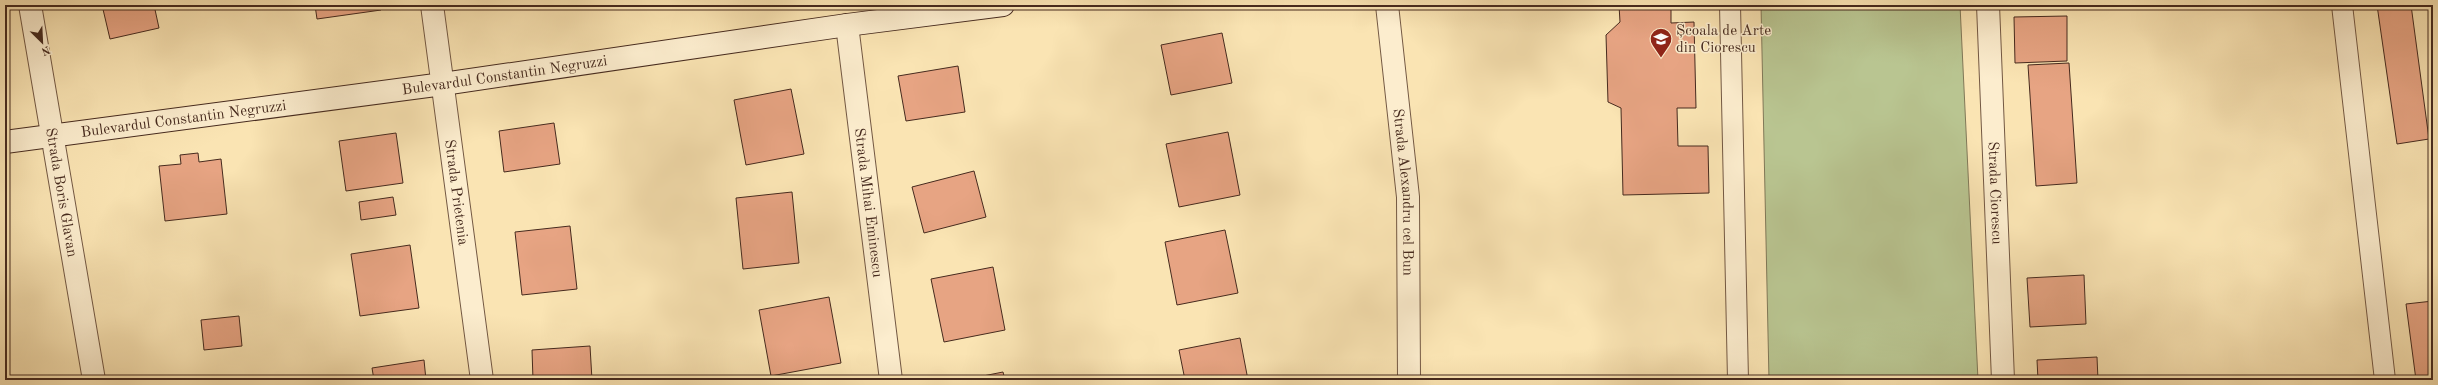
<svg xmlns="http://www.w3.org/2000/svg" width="2438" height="385" font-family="'Old Standard TT',serif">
	<rect width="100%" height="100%" fill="#fae4b3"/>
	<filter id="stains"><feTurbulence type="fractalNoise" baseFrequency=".005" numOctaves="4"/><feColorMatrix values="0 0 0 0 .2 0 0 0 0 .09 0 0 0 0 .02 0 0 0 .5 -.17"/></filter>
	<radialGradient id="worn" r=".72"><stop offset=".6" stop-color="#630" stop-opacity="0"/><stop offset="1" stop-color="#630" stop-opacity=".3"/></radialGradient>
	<path fill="#b9c591" stroke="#807858" d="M1761,5H1960L1978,380H1769Z"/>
	<g fill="#e7a483" stroke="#462a1e">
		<path d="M102,5H154L159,28L110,39Z"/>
		<path d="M315,5H380L381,10L317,19Z"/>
		<path d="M474,5H538L474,8Z"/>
		<path d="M1619,5H1671V23L1694,22L1696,108H1677L1678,146H1708L1709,193L1623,195L1621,108L1608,102L1606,35L1620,22Z"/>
		<path d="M2377,5H2411L2429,139L2397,144Z"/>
		<path d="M2067,16V61L2015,63L2014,17Z"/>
		<path d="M1222,33L1232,83L1171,95L1161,45Z"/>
		<path d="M2069,63L2077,183L2036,186L2028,65Z"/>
		<path d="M958,66L965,112L906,121L898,76Z"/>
		<path d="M791,89L804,154L746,165L734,100Z"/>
		<path d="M554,123L560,164L504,172L499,131Z"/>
		<path d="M1228,132L1240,195L1179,207L1166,144Z"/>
		<path d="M396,133L403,183L346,191L339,141Z"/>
		<path d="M198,153L199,162L221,159L227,214L165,221L159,166L181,164L180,155Z"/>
		<path d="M974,171L986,217L924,233L912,187Z"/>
		<path d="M792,192L799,263L743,269L736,198Z"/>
		<path d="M393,197L396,215L361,220L359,202Z"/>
		<path d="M570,226L577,289L522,295L515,232Z"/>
		<path d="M1225,230L1238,293L1177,305L1165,242Z"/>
		<path d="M410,245L419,308L360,316L351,254Z"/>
		<path d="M993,267L1005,330L944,342L931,279Z"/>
		<path d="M2084,275L2086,324L2030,327L2027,278Z"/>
		<path d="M829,297L841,363L771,376L759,310Z"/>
		<path d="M2433,301V380H2416L2406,304Z"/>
		<path d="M239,316L242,346L204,350L201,320Z"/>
		<path d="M1240,338L1248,380H1185L1179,350Z"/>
		<path d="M590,346L592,380H533L532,350Z"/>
		<path d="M2097,357L2098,380H2038L2037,360Z"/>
		<path d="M424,360L426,380H374L372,368Z"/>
		<path d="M1003,372L1005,380H963Z"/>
	</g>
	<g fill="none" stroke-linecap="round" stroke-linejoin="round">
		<g stroke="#735843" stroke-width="22">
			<g id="lane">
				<path d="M1730,5L1738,380"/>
				<path d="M2342,5L2385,380"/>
			</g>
		</g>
		<g stroke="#735843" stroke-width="24">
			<g id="street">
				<path id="s1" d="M30,5L94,380"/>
				<path id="s2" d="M432,5L482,380"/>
				<path id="s3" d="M1387,5L1408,197L1409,380"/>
				<path id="s4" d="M1988,5L2003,380"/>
				<path id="s5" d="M847,25L891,380"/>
			</g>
		</g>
		<g stroke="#462a1e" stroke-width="24">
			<g id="secondary">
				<path id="s6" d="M5,142L443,84L847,25L1003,5"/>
			</g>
		</g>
		<use href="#lane" stroke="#fcedce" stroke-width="20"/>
		<use href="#street" stroke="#fcedce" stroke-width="22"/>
		<use href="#secondary" stroke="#fcedce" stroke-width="22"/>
	</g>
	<defs>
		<g id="school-pin" transform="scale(1.15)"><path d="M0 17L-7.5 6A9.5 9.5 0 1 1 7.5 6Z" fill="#8f2418" stroke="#fcedce"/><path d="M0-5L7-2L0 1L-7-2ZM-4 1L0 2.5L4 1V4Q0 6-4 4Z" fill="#fff"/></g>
	</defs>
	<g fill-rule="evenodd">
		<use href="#school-pin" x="1661" y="39"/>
	</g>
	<g text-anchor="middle" stroke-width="3" stroke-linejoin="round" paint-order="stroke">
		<g font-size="15" fill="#462a1e" stroke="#fcedce" text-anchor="start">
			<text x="1676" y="35">Școala de Arte<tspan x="1676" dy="17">din Ciorescu</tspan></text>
		</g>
		<g font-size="15" fill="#462a1e" stroke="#fcedce">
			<text dy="5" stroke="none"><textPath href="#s6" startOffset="504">Bulevardul Constantin Negruzzi</textPath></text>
			<text dy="5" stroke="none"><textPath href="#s6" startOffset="180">Bulevardul Constantin Negruzzi</textPath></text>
			<text dy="5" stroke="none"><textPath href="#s1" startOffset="190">Strada Boris Glavan</textPath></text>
			<text dy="5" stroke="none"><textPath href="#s2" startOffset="189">Strada Prietenia</textPath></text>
			<text dy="5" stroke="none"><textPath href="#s3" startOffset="188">Strada Alexandru cel Bun</textPath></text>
			<text dy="5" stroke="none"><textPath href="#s4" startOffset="188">Strada Ciorescu</textPath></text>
			<text dy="5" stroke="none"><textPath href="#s5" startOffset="179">Strada Mihai Eminescu</textPath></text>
		</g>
	</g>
	<rect width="2438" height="385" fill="none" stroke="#fae4b3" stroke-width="20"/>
	<rect x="6" y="6" width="2426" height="373" fill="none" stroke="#462a1e" stroke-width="2"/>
	<rect x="10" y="10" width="2418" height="365" fill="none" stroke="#462a1e"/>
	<g transform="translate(42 42) rotate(156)" stroke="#fcedce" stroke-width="3" paint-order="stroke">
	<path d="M0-3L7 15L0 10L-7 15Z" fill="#462a1e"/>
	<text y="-6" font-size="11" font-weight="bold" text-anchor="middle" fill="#462a1e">N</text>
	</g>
	<rect width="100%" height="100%" filter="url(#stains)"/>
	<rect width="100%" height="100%" fill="url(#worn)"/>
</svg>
